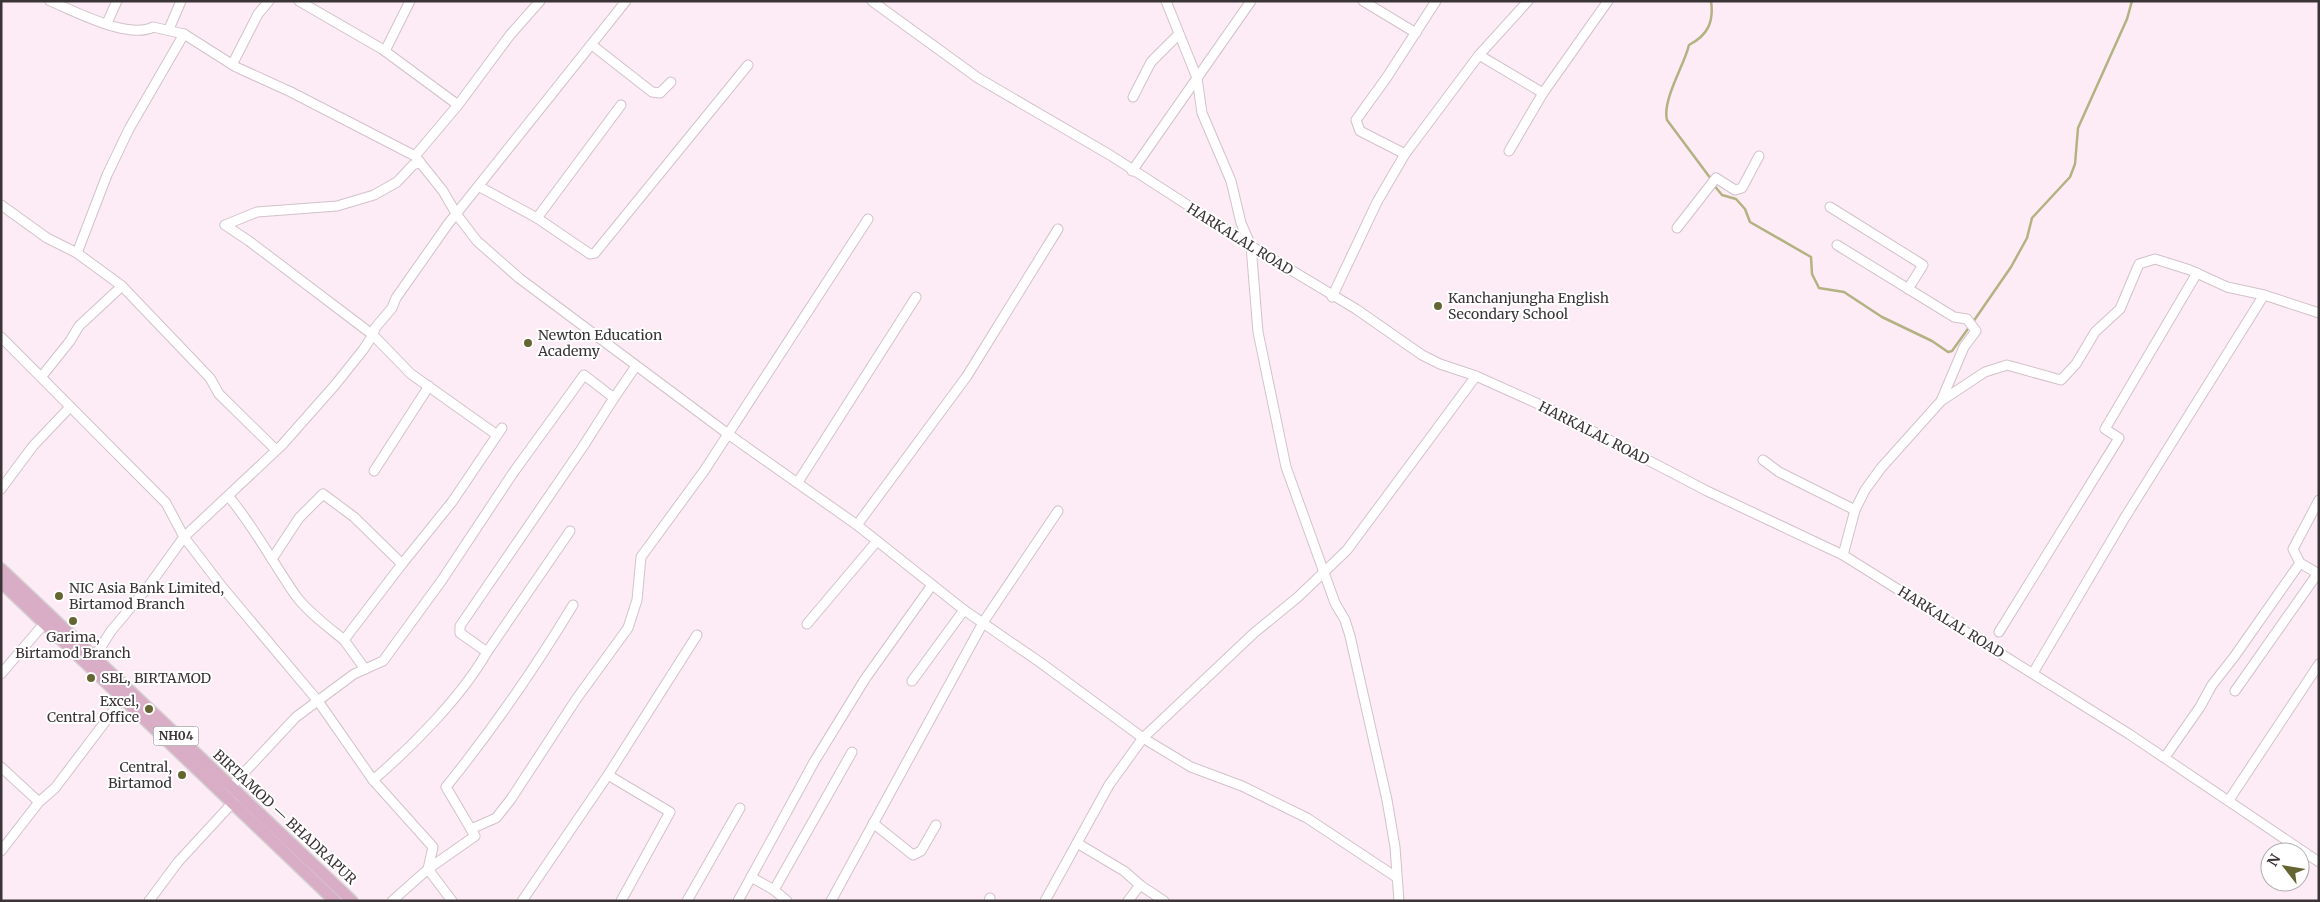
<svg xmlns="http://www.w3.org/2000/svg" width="2320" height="902" font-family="Merriweather,serif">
	<rect width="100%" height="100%" fill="#fdecf5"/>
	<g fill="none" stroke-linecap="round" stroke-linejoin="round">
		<g stroke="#b2b282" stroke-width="2.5">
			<path d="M1711,1C1714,22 1708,35 1689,45C1684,66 1662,100 1667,120L1711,179"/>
			<path d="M1713,184L1722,195L1736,199L1745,209L1750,222L1811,257L1812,274L1819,288L1844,292L1882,317L1932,341L1948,352L1952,351L1970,326"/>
			<path d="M1973,322L2011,267L2027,238L2032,218L2070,177L2075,164L2078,128L2127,19L2132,1"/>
		</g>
		<g stroke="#d2c2ca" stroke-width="11">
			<g id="minor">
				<path d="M50,1C75,11 128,40 153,27L184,34L236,67L291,92L415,156L443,191L457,215L477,241L519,278L728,434L857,525L964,610L1041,663L1143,738L1191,767L1242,786L1307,818L1396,877"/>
				<path d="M299,1L382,49L458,105"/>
				<path d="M872,1L978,78L1110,155L1251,246L1356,309L1422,355L1440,364L1476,376L1554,411L1707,491L1843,555L2129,734L2319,862"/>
				<path d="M1166,1L1197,78L1202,113L1231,181L1241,223L1251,246L1258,332L1286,467L1335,603L1345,620L1350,636L1387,800L1395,847L1399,901"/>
				<path d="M1363,1L1416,33"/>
				<path d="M107,23L117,1"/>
				<path d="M169,29L181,1"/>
				<path d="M592,45L652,92L660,93L671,82"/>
				<path d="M385,51L410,1"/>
				<path d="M1479,55L1543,93"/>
				<path d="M233,63L258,14L269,1"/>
				<path d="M1133,97L1151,62L1178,35"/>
				<path d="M1509,151L1543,93L1608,1"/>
				<path d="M1405,154L1360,131L1356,120L1387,77L1436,1"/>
				<path d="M415,156L458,105L510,35L540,1"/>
				<path d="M1132,171L1251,1"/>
				<path d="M480,187L537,218L590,254L595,253L748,65"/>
				<path d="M1,205L47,238L77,253L107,175L129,129L184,34"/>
				<path d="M1830,207L1923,265L1908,289"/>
				<path d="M537,218L621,105"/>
				<path d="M225,225L249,241L373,335L411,374L497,435"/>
				<path d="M225,225L257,212L337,206L374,195L397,182L413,165L420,162"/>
				<path d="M1677,228L1716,178L1735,190L1742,188L1759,156"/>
				<path d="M1837,245L1954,317L1967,319L1976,331L1964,347L1941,401"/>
				<path d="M77,253L122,286L210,378L219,394L276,450"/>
				<path d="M1332,297L1377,202L1405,154L1479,55L1528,1"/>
				<path d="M1,337L166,503L184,537L223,588L318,701L373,780L433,847L428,869L452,901"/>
				<path d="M42,376L70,341L79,326L122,286"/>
				<path d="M1763,460L1779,472L1855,510"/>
				<path d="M374,471L429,386"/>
				<path d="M798,482L916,297"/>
				<path d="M1,489L33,446L70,407"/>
				<path d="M229,497C255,528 273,563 296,596C309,613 327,626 344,640"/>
				<path d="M2319,500L2293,549L2300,563L2319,574"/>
				<path d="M857,525L967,376L1058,229"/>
				<path d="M570,531L487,652L460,633V626L582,448L614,398"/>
				<path d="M1843,555L1855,510L1865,490L1881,468L1941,401L1985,372L2007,365L2061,380L2076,364L2095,332L2120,309L2139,264L2155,259L2190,270L2227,287L2264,295L2319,313"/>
				<path d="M272,559L299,518L323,494L354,517L402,564L344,640L365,669"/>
				<path d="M402,564L452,502L502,428"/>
				<path d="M807,624L877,541"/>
				<path d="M1999,632L2119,438L2105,429L2197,273"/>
				<path d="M94,658L111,631L148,587L184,537L282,445L335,385L363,350L373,335L375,328L392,308L396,298L448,224L626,1"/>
				<path d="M2033,673L2124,519L2264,295"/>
				<path d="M1,674L48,619"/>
				<path d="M912,681L964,610"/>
				<path d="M2235,691L2318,573"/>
				<path d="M2165,757L2200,707L2212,685L2234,657L2300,563"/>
				<path d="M1,767L39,802"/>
				<path d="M608,775L670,812L621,901"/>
				<path d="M373,780C412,747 462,696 487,652"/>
				<path d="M228,790L296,717L354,674L383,661L442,580L513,473L584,375L614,398L636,366"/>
				<path d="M2229,800L2319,664"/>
				<path d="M873,823L913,855L921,851L936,825"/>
				<path d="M471,829L496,818L511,799L577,698L628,628L637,600L641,557L704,471L868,219"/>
				<path d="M1077,843L1124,871L1140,885L1128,901"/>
				<path d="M1,851L39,802L55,788L127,693"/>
				<path d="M751,877L774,890L852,752"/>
				<path d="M1140,885L1164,901"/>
				<path d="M774,890L787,901"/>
				<path d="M149,901L178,862L237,798"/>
				<path d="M392,901L428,869L475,836L446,787C492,730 535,668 573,605"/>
				<path d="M522,901L608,775L697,635"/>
				<path d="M687,901L740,808"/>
				<path d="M738,901L814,762L865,679L932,585"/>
				<path d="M831,901L984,621L1058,511"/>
				<path d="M989,901L990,898"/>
				<path d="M1045,901L1109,785L1143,738L1254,633L1298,597L1347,550L1476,376"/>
			</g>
		</g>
		<g stroke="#d4d2d3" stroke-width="14">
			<g id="major">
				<path d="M1,569L352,901"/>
				<path d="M1,582L335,901"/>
			</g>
		</g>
		<use href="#minor" stroke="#fff" stroke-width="9"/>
		<use href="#major" stroke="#daadc6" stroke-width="11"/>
	</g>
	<g fill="#656531" stroke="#fff" stroke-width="2">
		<circle cx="1438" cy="306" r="5"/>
		<circle cx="528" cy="343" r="5"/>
		<circle cx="59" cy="596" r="5"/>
		<circle cx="73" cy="621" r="5"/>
		<circle cx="91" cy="678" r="5"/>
		<circle cx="149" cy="709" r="5"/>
		<circle cx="182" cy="775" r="5"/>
	</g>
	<g text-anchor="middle" stroke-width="4" stroke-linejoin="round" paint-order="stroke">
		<rect fill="#fff" stroke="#767173" stroke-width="1" x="153.5" y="726.5" width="45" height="19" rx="4"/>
		<g font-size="12" font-weight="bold" fill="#3b3437">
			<text x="176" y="740">NH04</text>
		</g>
		<g font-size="14" fill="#3b3437" stroke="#fff">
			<text transform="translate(1240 239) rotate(32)" y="5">HARKALAL ROAD</text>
			<text transform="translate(1594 433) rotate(27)" y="5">HARKALAL ROAD</text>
			<text transform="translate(1951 622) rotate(32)" y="5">HARKALAL ROAD</text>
			<text transform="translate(285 817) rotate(43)" y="5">BIRTAMOD — BHADRAPUR</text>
		</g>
		<g font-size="14" fill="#3b3437" stroke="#fff" text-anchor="start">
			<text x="1448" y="303">Kanchanjungha English<tspan x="1448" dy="16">Secondary School</tspan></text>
			<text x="538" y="340">Newton Education<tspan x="538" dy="16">Academy</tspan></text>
			<text x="69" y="593">NIC Asia Bank Limited,<tspan x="69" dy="16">Birtamod Branch</tspan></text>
			<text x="73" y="642" text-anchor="middle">Garima,<tspan x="73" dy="16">Birtamod Branch</tspan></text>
			<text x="101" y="683">SBL, BIRTAMOD</text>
			<text x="139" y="706" text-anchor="end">Excel,<tspan x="139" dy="16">Central Office</tspan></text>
			<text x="172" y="772" text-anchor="end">Central,<tspan x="172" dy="16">Birtamod</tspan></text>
		</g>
	</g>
	<rect width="2320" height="902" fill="none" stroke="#3b3437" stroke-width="5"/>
	<g transform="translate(2285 867) rotate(301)"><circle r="24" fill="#ffffff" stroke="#b1aeaf"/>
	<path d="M0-4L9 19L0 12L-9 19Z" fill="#656531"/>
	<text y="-8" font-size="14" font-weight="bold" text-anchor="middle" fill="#3b3437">N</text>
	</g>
</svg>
